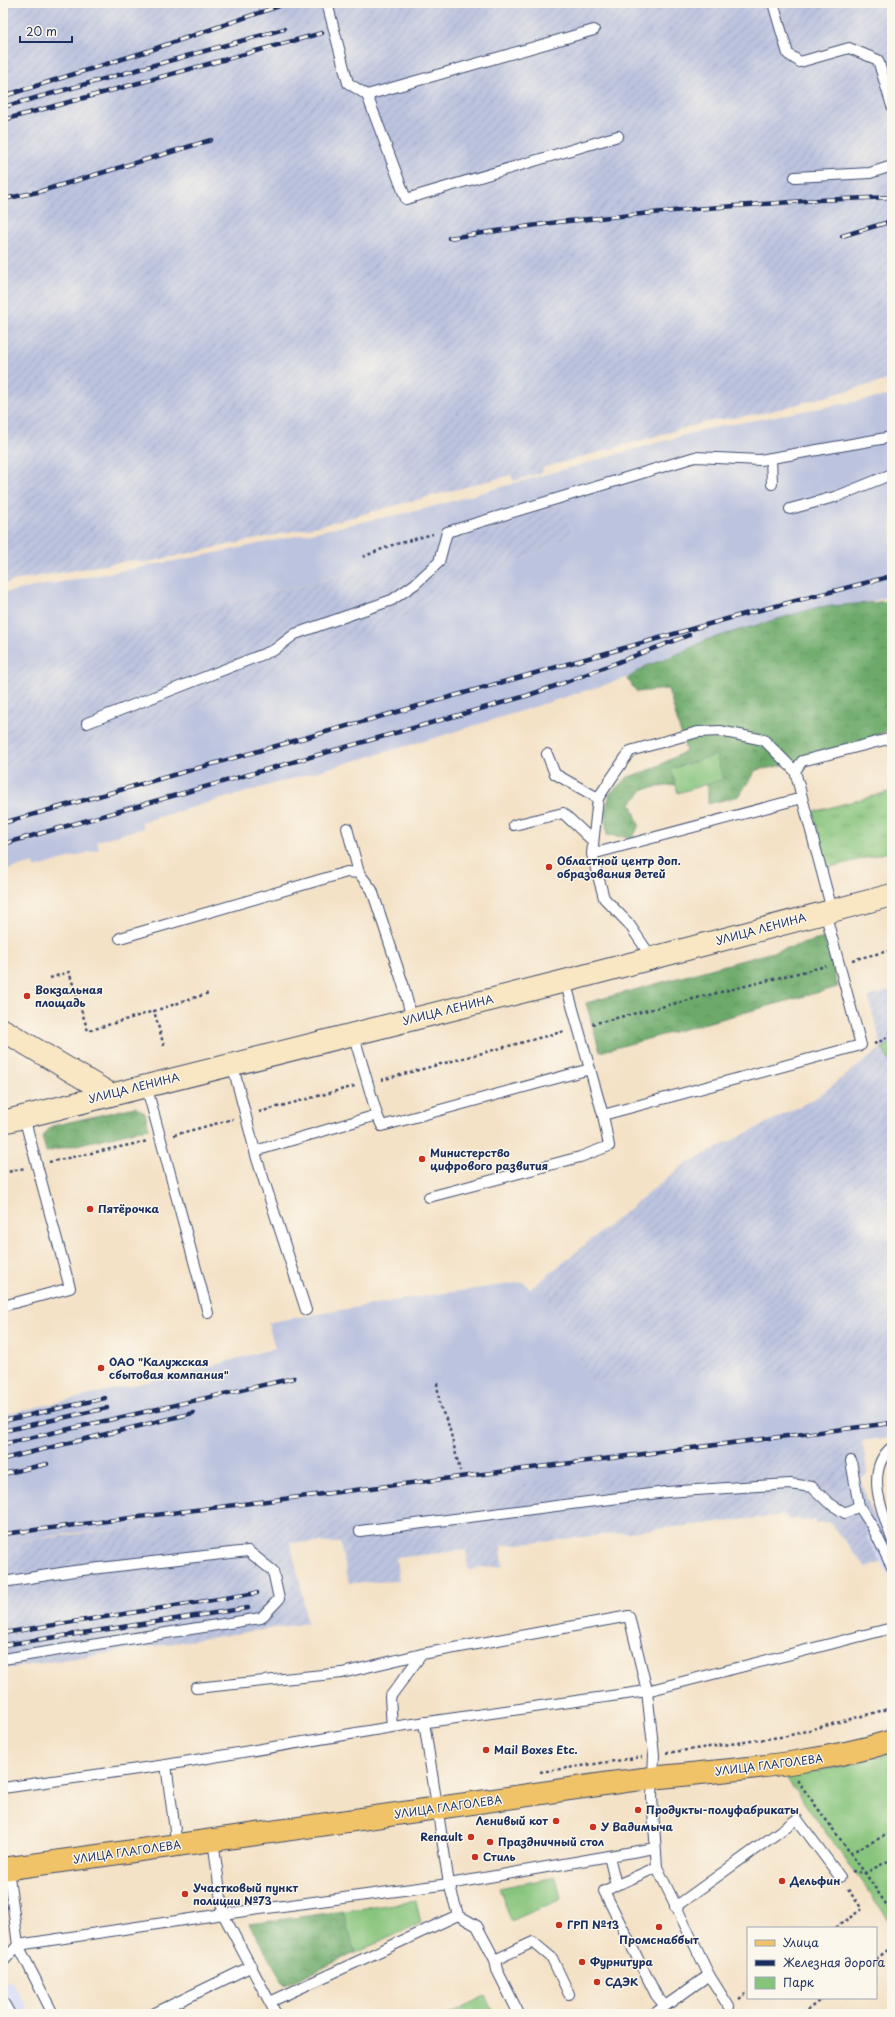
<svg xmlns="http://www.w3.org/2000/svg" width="895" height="2017" font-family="'Playpen Sans',sans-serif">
	<defs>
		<pattern id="industrial-furrows" width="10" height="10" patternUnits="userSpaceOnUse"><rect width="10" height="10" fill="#bcc3de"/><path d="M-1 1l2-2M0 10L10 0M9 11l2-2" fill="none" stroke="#a1a8c1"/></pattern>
		<pattern id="grass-tufts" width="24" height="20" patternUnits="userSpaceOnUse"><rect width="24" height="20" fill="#87c47b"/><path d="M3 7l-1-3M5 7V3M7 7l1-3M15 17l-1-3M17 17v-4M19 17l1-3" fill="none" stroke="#6ea068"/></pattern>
		<pattern id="forest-crowns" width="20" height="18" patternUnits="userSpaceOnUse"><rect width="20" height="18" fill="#6daa6b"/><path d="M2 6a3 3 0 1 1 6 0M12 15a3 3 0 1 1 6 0" fill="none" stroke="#598b5b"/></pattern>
	</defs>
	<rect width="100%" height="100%" fill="#fbf7ec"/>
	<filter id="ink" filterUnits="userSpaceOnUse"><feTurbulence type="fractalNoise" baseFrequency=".025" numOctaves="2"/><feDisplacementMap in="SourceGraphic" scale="8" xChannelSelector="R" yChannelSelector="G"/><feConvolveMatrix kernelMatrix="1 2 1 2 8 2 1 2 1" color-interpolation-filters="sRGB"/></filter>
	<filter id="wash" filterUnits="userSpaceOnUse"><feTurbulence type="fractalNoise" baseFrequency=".012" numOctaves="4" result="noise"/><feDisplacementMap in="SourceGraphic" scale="16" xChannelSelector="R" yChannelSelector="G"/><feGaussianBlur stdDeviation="0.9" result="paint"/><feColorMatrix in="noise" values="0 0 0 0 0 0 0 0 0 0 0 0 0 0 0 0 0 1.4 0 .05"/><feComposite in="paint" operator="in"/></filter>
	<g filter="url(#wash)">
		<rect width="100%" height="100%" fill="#f4e2c7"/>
		<g fill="#d3d9f9">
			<path d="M892,1494V1582L867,1538L874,1519L890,1511L886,1496Z"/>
			<path d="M11,1981L32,2014H3V1982Z"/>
		</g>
		<g fill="url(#industrial-furrows)">
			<path d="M3,3H892V379L764,413L706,422L542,468L543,472L514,481L511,475L318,526L143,563L134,560L22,579L3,584Z"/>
			<path d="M562,504L573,534L389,626L192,711L135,733L3,769V673L7,672L6,669L60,654L59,649L286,587L287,590L390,561L396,553L422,544L449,543L514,518Z"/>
			<path d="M892,990V1385L823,1375H645L592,1383L538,1283L682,1166L814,1099L882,1048L868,997Z"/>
			<path d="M862,1440L868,1473L860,1479L874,1519L867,1538L880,1562L867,1568L829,1522L816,1523V1520L801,1521L800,1518L787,1519L786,1515L501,1546L503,1566L468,1570L466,1550L396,1558L399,1581L349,1583L340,1543L290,1542L300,1581L307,1623L3,1669V1543Z"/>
		</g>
		<g fill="#bcc3de">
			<path d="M892,395V595L441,736L141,822L143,828L97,841L99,849L35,868L34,863L3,871V769L135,733L192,711L389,626L573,534L562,504L514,518L449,543L422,544L396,553L390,561L286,590L285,587L59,649L61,654L6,669L7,672L3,673V593L206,555L424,509L706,429Z"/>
			<path d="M524,1282L530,1289L538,1283L592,1383L645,1375H823L892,1385V1437L343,1507L65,1534L3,1543V1415L190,1372L275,1348L268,1323L271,1322L417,1297Z"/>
		</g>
		<path fill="url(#grass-tufts)" stroke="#517a6c" d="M892,791V851L827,868L813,812Z"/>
		<g fill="url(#forest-crowns)" stroke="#446c64">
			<path d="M892,601V727C882,735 870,738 858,743C825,756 792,765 756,770L739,796L708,804V788L701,774L673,785L644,789L631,803L639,825L633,838L607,835L605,813L610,793L628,777L652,769L686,751L668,689L637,692L627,679L646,666L680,653L706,640L819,607Z"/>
			<path d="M824,938L838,987L600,1052L586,1003Z"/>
			<path d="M135,1107L145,1113L149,1128L46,1152L42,1136L52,1126Z"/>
			<path d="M343,1911L355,1953L285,1985L249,1924Z"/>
		</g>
		<g fill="#87c47b" stroke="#517a6c">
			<path d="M716,755L723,779L678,793L671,769Z"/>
			<path d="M892,1042V1065L882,1048Z"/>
			<path d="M892,1752V1924L784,1775L845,1766Z"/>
			<path d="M556,1877L561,1899L511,1921L499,1888Z"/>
			<path d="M416,1901L421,1923L355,1953L343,1911Z"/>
			<path d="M485,1996L495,2014H448Z"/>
		</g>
	</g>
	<g filter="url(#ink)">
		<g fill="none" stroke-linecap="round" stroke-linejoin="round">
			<g stroke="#3c4a6e" stroke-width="12">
				<g id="service">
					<path d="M327,3L348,83L367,95L594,30"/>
					<path d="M773,3L788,54L800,62L849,48L878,60L892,106"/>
					<path d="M367,95L406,199L618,136"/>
					<path d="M795,177L870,173L892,166"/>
					<path d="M771,458L772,484"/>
					<path d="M790,509L838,496L892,474"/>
					<path d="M87,723L274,650L295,634L392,600L415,584L439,562L447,532L695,457L760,460L892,437"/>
					<path d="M547,754L555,774L598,798"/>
					<path d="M795,771L802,761L892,738"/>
					<path d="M802,798L592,854L598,798L630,751L698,732L720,731L764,740L795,771L832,910"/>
					<path d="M514,825L563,813L593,841"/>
					<path d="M347,828L359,873"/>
					<path d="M592,854L604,898L629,924L652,958"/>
					<path d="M120,938L347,872L359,873L372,890L403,984L412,1019"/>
					<path d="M565,981L603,1115L861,1045L825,912"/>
					<path d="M353,1033L377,1115L382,1126L590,1069"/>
					<path d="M232,1063L257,1159L306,1310"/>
					<path d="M146,1085L208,1313"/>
					<path d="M255,1151L377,1115"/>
					<path d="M429,1197L580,1157L609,1146L603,1115"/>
					<path d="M3,1306L70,1288L24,1117"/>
					<path d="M892,1447C864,1470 882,1511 892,1539"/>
					<path d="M851,1461L859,1506L872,1526L892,1567"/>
					<path d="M360,1531L666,1492L790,1484L812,1487L829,1503L845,1513L859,1506"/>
					<path d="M3,1582L74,1571L248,1551L273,1571L279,1599L261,1618L3,1659"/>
					<path d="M196,1688L342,1673L422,1654"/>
					<path d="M392,1727L390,1697L422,1654L629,1616L647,1691L654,1755L652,1797L657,1867L709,1975"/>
					<path d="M166,1765L177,1845"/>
					<path d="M3,1788L166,1765L392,1727L647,1691L892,1628"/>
					<path d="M213,1840L223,1914L449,1884L655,1848"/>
					<path d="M609,1856L616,1885"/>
					<path d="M657,1867L604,1891L656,1995L665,2006"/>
					<path d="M8,1869L18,1945L53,2014"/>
					<path d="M675,1907L797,1819L840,1877"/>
					<path d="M458,1915L477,1926L495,1960L497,1970L519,2014"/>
					<path d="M495,1960L533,1942L552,1958L569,1994"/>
					<path d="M3,1962L18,1945L223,1914L276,2014"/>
					<path d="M3,2002L10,2014"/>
					<path d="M270,2002L458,1915L449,1884L424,1722"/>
					<path d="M153,2014L252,1966"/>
					<path d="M654,2014L709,1975L729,2007"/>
				</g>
			</g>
			<g stroke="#3c4a6e" stroke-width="24">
				<g id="secondary">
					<path d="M3,1030L110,1094"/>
					<path d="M3,1122L565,981L892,895"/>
				</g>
			</g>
			<g stroke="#3c4a6e" stroke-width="24">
				<path id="primary" d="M3,1869C206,1842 408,1812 611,1783C705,1770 801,1769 892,1741"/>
			</g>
			<g stroke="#3c4a6e" stroke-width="2.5" stroke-dasharray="3 3" stroke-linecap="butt">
				<path d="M363,557L389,546L433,534"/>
				<path d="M852,960L892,950"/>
				<path d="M50,978L69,972L88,1031L154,1011"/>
				<path d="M592,1024L826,966"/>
				<path d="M874,1044L885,1039L892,1030"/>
				<path d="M164,1046L154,1011L209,993"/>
				<path d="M381,1080L565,1031"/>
				<path d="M259,1112L355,1086"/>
				<path d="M174,1135L233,1119"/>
				<path d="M49,1162L148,1141"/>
				<path d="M3,1173L25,1168"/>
				<path d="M437,1383L440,1406L449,1426L460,1471"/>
				<path d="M666,1753L787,1736L892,1708"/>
				<path d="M540,1772L642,1757"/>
				<path d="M797,1780L865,1873L892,1913"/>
				<path d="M850,1853L892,1832"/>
				<path d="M852,1871L865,1873L892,1859"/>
				<path d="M835,1928L862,1909L847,1888"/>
				<path d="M876,1959L892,1947"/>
				<path d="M739,1999L748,1992"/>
				<path d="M802,2014L823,1998"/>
			</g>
			<use href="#service" stroke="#fff" stroke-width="10"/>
			<use href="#secondary" stroke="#f9e7c3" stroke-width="22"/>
			<use href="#primary" stroke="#f1c369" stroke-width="22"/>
			<g stroke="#1b2f5e" stroke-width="4.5">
				<g id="rail">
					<path d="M7,95L148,51L279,6"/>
					<path d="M3,107L284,29"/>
					<path d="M3,120L322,33"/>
					<path d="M3,199L38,192L211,140"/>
					<path d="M842,236L892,221"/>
					<path d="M449,238L558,222L694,209L819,200L892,197"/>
					<path d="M3,823L741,615L892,576"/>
					<path d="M3,844L526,696L561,684L689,635"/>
					<path d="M3,1421L105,1398"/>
					<path d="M3,1431L107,1408"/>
					<path d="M3,1444L294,1378"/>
					<path d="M3,1459L193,1413"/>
					<path d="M3,1474L47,1464"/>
					<path d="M3,1534L892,1423"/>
					<path d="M3,1633L257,1593"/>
					<path d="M3,1645L248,1608"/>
				</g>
			</g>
			<use href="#rail" stroke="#fbf7ec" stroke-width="3" stroke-dasharray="9" stroke-linecap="butt"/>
		</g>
	</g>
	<g fill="#c8321e" stroke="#fbf7ec" stroke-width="1.5">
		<circle cx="549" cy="867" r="4"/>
		<circle cx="27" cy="996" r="4"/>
		<circle cx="422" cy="1159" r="4"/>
		<circle cx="90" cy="1209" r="4"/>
		<circle cx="101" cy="1368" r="4"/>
		<circle cx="486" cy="1750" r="4"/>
		<circle cx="638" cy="1810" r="4"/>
		<circle cx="556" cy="1821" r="4"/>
		<circle cx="593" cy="1827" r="4"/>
		<circle cx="471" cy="1837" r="4"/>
		<circle cx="490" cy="1842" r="4"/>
		<circle cx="475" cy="1857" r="4"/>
		<circle cx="782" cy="1881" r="4"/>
		<circle cx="185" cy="1894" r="4"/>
		<circle cx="559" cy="1925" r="4"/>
		<circle cx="659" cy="1927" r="4"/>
		<circle cx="582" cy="1962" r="4"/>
		<circle cx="597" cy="1982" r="4"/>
	</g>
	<g text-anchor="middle" stroke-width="3" stroke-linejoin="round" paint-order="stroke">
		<g font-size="11" font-weight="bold" fill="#1b2f5e" stroke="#fbf7ec" text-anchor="start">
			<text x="557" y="865">Областной центр доп.<tspan x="557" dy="13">образования детей</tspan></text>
			<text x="35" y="994">Вокзальная<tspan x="35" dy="13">площадь</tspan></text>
			<text x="430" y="1157">Министерство<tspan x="430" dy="13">цифрового развития</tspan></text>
			<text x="98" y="1213">Пятёрочка</text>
			<text x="109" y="1366">ОАО "Калужская<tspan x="109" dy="13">сбытовая компания"</tspan></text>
			<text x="494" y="1754">Mail Boxes Etc.</text>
			<text x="646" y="1814">Продукты-полуфабрикаты</text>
			<text x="548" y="1825" text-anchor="end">Ленивый кот</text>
			<text x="601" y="1831">У Вадимыча</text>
			<text x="463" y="1841" text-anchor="end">Renault</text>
			<text x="498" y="1846">Праздничный стол</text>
			<text x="483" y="1861">Стиль</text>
			<text x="790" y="1885">Дельфин</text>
			<text x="193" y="1892">Участковый пункт<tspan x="193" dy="13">полиции №73</tspan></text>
			<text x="567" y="1929">ГРП №13</text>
			<text x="659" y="1944" text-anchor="middle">Промснаббыт</text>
			<text x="590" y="1966">Фурнитура</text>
			<text x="605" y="1986">СДЭК</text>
		</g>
		<g font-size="11" fill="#1b2f5e" stroke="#fbf7ec">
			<text transform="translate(761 929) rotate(-15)" y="4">УЛИЦА ЛЕНИНА</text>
			<text transform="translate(448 1010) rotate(-14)" y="4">УЛИЦА ЛЕНИНА</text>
			<text transform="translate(134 1088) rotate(-14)" y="4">УЛИЦА ЛЕНИНА</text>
			<text transform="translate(769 1765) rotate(-7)" y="4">УЛИЦА ГЛАГОЛЕВА</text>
			<text transform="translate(448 1807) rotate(-8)" y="4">УЛИЦА ГЛАГОЛЕВА</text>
			<text transform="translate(127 1852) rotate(-8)" y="4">УЛИЦА ГЛАГОЛЕВА</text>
		</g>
	</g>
	<rect width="895" height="2017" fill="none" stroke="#fbf7ec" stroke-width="16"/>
	<rect x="747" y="1927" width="130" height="72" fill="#fbf7ec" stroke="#a1a7b3"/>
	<rect x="755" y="1940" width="20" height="6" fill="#f1c369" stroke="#a1a7b3"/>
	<text x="783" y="1947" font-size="12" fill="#1b2f5e">Улица</text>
	<rect x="755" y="1960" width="20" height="6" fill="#1b2f5e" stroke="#a1a7b3"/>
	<text x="783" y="1967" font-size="12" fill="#1b2f5e">Железная дорога</text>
	<rect x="755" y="1977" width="20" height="12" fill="#87c47b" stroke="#a1a7b3"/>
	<text x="783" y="1987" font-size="12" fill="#1b2f5e">Парк</text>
	<path d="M20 36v6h52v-6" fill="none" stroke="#1b2f5e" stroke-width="2"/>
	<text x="26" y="36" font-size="12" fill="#1b2f5e" stroke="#fbf7ec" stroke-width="3" paint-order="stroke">20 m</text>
</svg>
